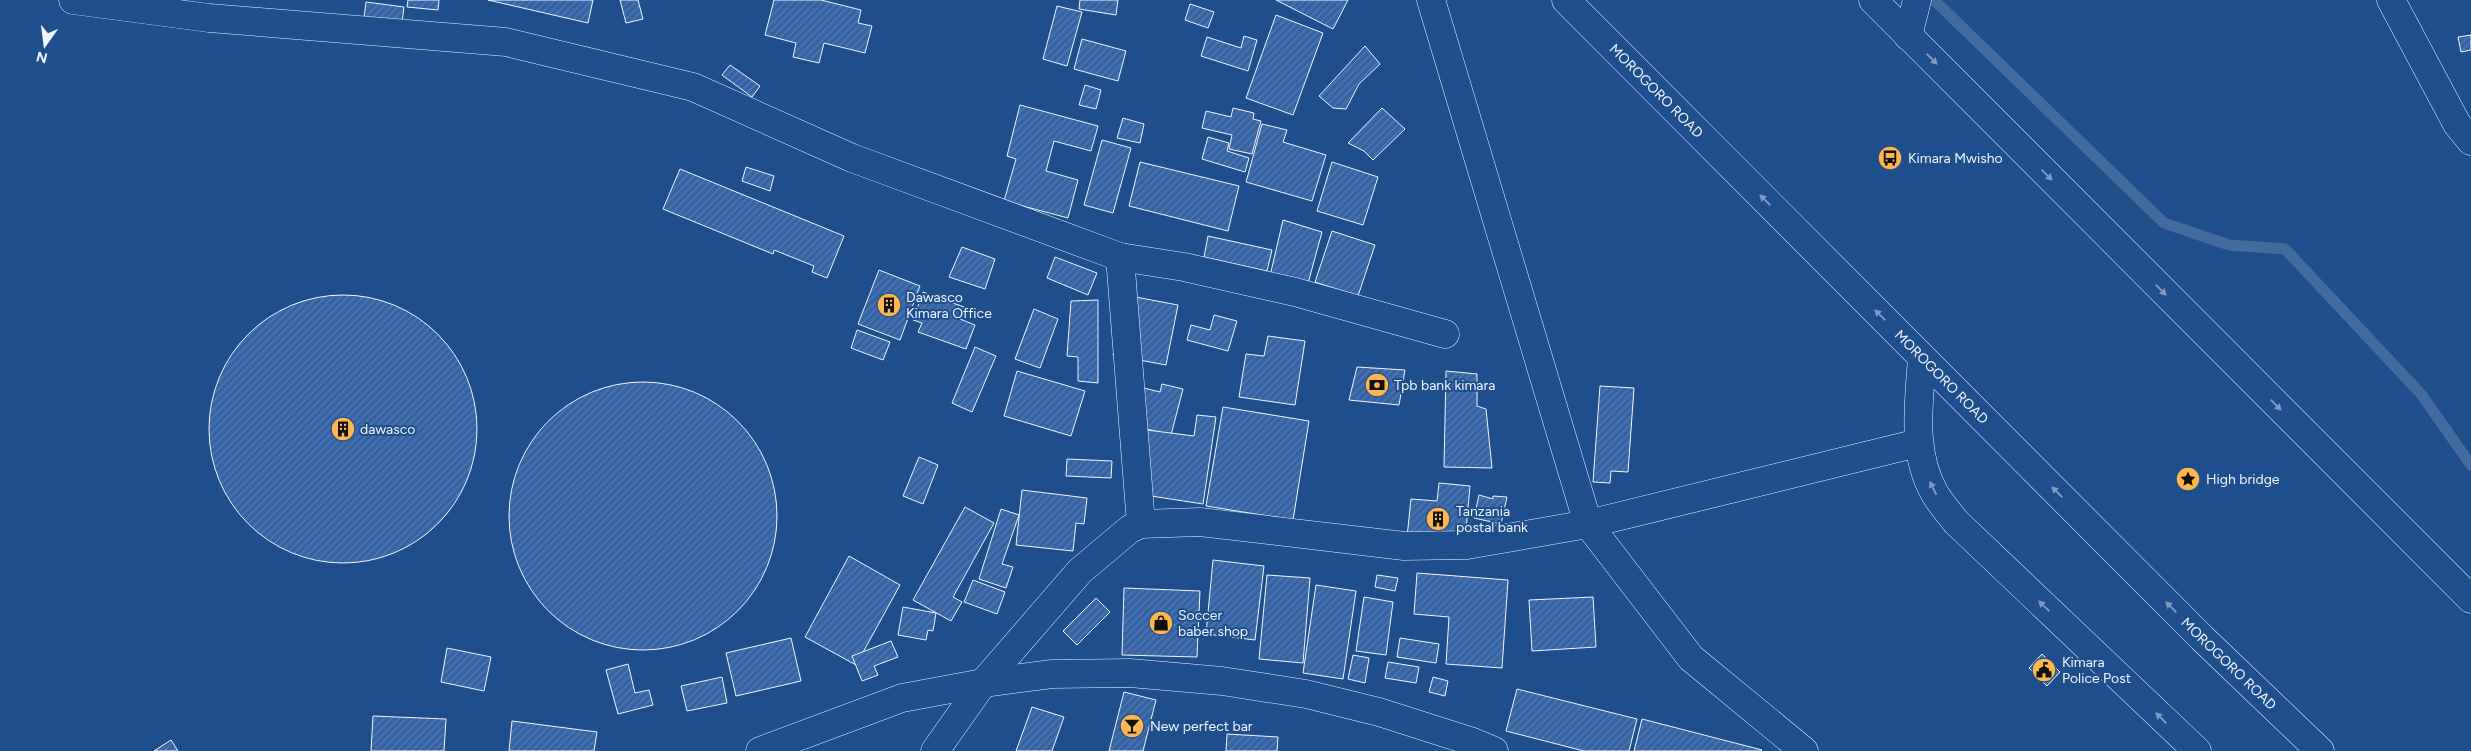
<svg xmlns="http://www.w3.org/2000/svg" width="2471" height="751" font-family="Figtree,sans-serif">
	<defs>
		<pattern id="building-hatch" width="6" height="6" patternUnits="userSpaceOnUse" patternTransform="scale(1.25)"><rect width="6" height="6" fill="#3563a3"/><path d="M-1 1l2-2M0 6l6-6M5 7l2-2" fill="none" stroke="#537ab1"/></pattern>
	</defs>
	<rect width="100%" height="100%" fill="#1f4e8c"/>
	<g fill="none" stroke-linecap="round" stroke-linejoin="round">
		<path stroke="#446ba0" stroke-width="11" d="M1934,0L2164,223L2229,245L2285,249L2421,394L2471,465"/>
	</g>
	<g fill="url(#building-hatch)" stroke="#f2f6ff">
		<path d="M408,0H439L438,10L407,7Z"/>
		<path d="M488,0H593L588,23Z"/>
		<path d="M620,0H638L643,19L626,23Z"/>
		<path d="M774,0H821L861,10L858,23L872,26L865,53L824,43L819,63L793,57L796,43L765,35Z"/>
		<path d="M1080,0H1118L1116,15L1079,9Z"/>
		<path d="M1276,0H1348L1333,29Z"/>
		<path d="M366,2L404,7L402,23L364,18Z"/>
		<path d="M1190,4L1214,12L1208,28L1185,20Z"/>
		<path d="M1057,6L1082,12L1067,66L1043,59Z"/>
		<path d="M1276,15L1323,33L1293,115L1246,98Z"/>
		<path d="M2471,35V50L2461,52L2458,37Z"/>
		<path d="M1244,36L1257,40L1248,71L1201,56L1207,37L1241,48Z"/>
		<path d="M1082,39L1126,51L1118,81L1074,69Z"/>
		<path d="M1365,46L1380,64L1359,84L1346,109L1333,108L1319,96Z"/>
		<path d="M730,65L760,86L752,97L722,75Z"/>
		<path d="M1085,85L1101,90L1096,109L1079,105Z"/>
		<path d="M1020,105L1098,126L1091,151L1054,141L1046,171L1078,180L1068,218L1004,201L1016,159L1007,156Z"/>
		<path d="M1233,108L1254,113L1253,119L1261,121L1252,154L1229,149L1232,135L1202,128L1206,111L1231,117Z"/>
		<path d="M1382,108L1405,129L1373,160L1364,151L1348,143Z"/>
		<path d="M1123,118L1144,124L1140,143L1117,138Z"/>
		<path d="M1262,124L1287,130L1283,142L1326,155L1312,201L1246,182Z"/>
		<path d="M1208,137L1229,143L1227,151L1249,158L1245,172L1202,159Z"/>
		<path d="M1102,140L1131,148L1113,213L1084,205Z"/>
		<path d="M1140,162L1239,186L1228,231L1129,206Z"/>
		<path d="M1332,162L1378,177L1363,225L1317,211Z"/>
		<path d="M746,167L774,176L770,191L742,181Z"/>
		<path d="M680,169L844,236L827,278L812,272L814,266L774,250L773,254L663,209Z"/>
		<path d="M1283,220L1322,232L1307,287L1270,276Z"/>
		<path d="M1332,231L1375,245L1358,296L1315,282Z"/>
		<path d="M1208,236L1272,250L1267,271L1204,257Z"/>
		<path d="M962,247L995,259L985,289L949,277Z"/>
		<path d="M1055,257L1097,273L1088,295L1047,278Z"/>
		<path d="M879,270L920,286L900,340L858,324Z"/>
		<path d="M923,292L964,307L960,319L975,325L966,349L918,332L922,323L913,320Z"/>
		<circle cx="343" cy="429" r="134"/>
		<path d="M1125,295L1178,305L1166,365L1113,355Z"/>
		<path d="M1098,300V383L1078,381V357L1067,356L1071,301Z"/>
		<path d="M1034,309L1058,319L1040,368L1015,359Z"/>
		<path d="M1214,315L1237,321L1228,351L1187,340L1191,325L1210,330Z"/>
		<path d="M857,330L890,342L883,360L851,348Z"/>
		<path d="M1268,336L1305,341L1295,405L1239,397L1246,354L1264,356Z"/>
		<path d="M975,347L996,356L972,412L952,403Z"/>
		<path d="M1357,367L1405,370L1399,405L1349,400Z"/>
		<path d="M1017,371L1085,391L1071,436L1004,416Z"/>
		<path d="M1446,371L1477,374V406L1486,409L1492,468L1444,467Z"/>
		<circle cx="643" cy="516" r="134"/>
		<path d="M1162,384L1183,389L1171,435L1131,425L1140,387L1160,392Z"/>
		<path d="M1600,386L1634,388L1628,472L1611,471L1610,483L1593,482Z"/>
		<path d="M1223,407L1309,421L1293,520L1206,506Z"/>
		<path d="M1197,415L1216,417L1203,504L1138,494L1147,430L1194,436Z"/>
		<path d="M919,457L938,465L923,504L903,496Z"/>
		<path d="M1067,459L1112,461L1111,478L1066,476Z"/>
		<path d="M1439,483L1470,486L1465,541L1407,537L1411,499L1437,501Z"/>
		<path d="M1022,490L1087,498L1084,524L1076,523L1073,551L1016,545Z"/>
		<path d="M1479,495L1493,499V496L1507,497L1501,524L1474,518Z"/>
		<path d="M965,507L994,523L953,597L962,602L951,621L913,600Z"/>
		<path d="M1001,509L1019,515L1002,564L1013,567L1006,588L979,579Z"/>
		<path d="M849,556L900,585L856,665L805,637Z"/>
		<path d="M1213,560L1264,566L1255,640L1206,634Z"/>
		<path d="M1417,573L1508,580L1502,668L1446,664L1449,617L1414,614Z"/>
		<path d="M1267,575L1310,578L1303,663L1259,659Z"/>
		<path d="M1377,575L1398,578L1395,591L1375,587Z"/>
		<path d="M973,580L1005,592L997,614L964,602Z"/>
		<path d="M1316,585L1356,591L1343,679L1303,673Z"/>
		<path d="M1124,588L1200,591L1197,657L1122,655Z"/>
		<path d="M1364,597L1393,602L1386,655L1356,651Z"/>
		<path d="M1593,597L1596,647L1532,651L1529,600Z"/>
		<path d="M1096,598L1110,612L1077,645L1063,631Z"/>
		<path d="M903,607L936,613L933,631L928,630L926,640L898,635Z"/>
		<path d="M791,638L801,681L736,696L726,653Z"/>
		<path d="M1400,638L1439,644L1436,663L1397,657Z"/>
		<path d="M891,641L898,657L874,666L878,675L862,681L852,656Z"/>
		<path d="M447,648L491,657L484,691L441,682Z"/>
		<path d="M2042,654L2060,672L2047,686L2029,668Z"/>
		<path d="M1353,655L1369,658L1365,683L1348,679Z"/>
		<path d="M1388,662L1419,667L1416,683L1385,678Z"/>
		<path d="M628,664L635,693L649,690L653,705L618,714L606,670Z"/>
		<path d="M722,677L727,703L687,711L681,686Z"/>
		<path d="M1433,677L1448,681L1445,696L1429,692Z"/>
		<path d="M1517,689L1637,719L1629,751H1584L1506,731Z"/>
		<path d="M1124,692L1156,700L1143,751H1109Z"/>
		<path d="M1032,707L1064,717L1052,751H1016Z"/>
		<path d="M373,716L446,719L444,751H371Z"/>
		<path d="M1642,719L1762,750L1761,751H1634Z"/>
		<path d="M512,721L597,732L594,751H509Z"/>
		<path d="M1227,734L1278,737L1277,751H1226Z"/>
		<path d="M171,740L178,751H154Z"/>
	</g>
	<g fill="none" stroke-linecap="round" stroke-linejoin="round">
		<g stroke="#f2f6ff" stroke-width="29">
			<g id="street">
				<path d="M73,0L209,18L506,42L693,87L852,158L1120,257L1184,267L1295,292L1445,334"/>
				<path d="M1431,0L1588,524L1691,658L1804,751"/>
				<path d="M2391,0L2457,124L2471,141"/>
				<path d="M1908,36L1917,0"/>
				<path d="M1120,257L1141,524"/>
				<path d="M760,751L902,698L983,683L1052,674L1130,673L1222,681L1306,694L1379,712L1470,741L1494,751"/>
				<path d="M935,751L983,683L1080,571L1130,529L1141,524L1200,522L1404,546L1467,545L1588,524L1918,443"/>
			</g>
		</g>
		<g stroke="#f2f6ff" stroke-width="29">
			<path id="secondary" d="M1922,358C1919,404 1911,452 1935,494C1941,504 1949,513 1956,522L2197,751"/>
		</g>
		<g stroke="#f2f6ff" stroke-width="29">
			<g id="highway">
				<path id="s1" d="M1566,0L2202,638L2320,751"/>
				<path d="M1873,0L2471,599"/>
			</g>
		</g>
		<use href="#street" stroke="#1f4e8c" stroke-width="28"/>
		<use href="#secondary" stroke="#1f4e8c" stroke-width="28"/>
		<use href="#highway" stroke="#1f4e8c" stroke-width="28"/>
	</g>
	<defs><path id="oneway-solid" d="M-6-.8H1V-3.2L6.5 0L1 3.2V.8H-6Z" transform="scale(1.25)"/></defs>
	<g fill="#7e9ac0">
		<use href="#oneway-solid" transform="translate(1932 59) rotate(45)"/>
		<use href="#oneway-solid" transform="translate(2047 175) rotate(45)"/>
		<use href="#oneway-solid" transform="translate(1765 200) rotate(-135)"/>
		<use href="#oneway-solid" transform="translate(2161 290) rotate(45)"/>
		<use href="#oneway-solid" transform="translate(1880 315) rotate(-135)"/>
		<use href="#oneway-solid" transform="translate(2276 405) rotate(45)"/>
		<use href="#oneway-solid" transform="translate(1933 488) rotate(-117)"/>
		<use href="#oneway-solid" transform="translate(2057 492) rotate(-135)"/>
		<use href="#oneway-solid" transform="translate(2044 606) rotate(-136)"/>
		<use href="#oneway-solid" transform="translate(2171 607) rotate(-135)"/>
		<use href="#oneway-solid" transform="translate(2161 718) rotate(-136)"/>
	</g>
	<defs>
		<g id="bus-disc" transform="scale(1.25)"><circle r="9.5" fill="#ffb74d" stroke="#1f4e8c"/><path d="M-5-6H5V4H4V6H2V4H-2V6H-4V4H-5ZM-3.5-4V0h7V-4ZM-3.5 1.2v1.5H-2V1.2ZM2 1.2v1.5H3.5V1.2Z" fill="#111"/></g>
		<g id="building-disc" transform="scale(1.25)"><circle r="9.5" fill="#ffb74d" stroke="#1f4e8c"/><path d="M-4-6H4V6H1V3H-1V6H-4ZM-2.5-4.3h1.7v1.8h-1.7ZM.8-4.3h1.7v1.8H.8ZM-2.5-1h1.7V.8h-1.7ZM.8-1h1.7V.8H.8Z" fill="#111"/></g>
		<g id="bank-disc" transform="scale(1.25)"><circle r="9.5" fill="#ffb74d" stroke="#1f4e8c"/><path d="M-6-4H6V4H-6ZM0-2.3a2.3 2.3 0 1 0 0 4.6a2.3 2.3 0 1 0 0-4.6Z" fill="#111"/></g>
		<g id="sight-disc" transform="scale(1.25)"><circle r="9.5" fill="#ffb74d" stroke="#1f4e8c"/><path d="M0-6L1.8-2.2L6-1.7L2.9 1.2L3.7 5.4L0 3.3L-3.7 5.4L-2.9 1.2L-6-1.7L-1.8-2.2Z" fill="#111"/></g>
		<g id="shop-disc" transform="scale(1.25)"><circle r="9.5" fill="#ffb74d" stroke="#1f4e8c"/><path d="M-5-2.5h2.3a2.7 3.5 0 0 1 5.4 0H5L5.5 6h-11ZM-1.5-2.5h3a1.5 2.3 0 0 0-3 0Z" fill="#111"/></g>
		<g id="civic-disc" transform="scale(1.25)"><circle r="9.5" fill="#ffb74d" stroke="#1f4e8c"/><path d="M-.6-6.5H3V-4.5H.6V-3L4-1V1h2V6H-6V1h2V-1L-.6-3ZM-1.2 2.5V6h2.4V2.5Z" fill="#111"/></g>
		<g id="bar-disc" transform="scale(1.25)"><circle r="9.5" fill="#ffb74d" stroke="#1f4e8c"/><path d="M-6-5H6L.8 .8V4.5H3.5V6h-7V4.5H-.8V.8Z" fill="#111"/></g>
	</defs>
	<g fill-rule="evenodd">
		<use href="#bus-disc" x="1890" y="158"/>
		<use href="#building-disc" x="889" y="305"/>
		<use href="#bank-disc" x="1377" y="385"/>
		<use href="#building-disc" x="343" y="429"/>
		<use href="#sight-disc" x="2188" y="479"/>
		<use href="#building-disc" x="1438" y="519"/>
		<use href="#shop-disc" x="1161" y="623"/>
		<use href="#civic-disc" x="2044" y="670"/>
		<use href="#bar-disc" x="1132" y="726"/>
	</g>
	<g text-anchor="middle" stroke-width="4" stroke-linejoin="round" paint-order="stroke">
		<g font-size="14" fill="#f2f6ff" stroke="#1f4e8c">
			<text dy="5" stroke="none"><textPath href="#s1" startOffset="128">MOROGORO ROAD</textPath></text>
			<text dy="5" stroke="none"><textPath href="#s1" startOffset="532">MOROGORO ROAD</textPath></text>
			<text dy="5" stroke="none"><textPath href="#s1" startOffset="938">MOROGORO ROAD</textPath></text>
		</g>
		<g font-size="14" fill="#f2f6ff" stroke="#1f4e8c" text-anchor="start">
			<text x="1908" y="163">Kimara Mwisho</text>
			<text x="906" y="302">Dawasco<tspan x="906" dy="16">Kimara Office</tspan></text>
			<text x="1394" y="390">Tpb bank kimara</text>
			<text x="360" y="434">dawasco</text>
			<text x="2206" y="484">High bridge</text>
			<text x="1456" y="516">Tanzania<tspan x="1456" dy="16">postal bank</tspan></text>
			<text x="1178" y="620">Soccer<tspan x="1178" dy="16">baber shop</tspan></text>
			<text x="2062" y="667">Kimara<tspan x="2062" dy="16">Police Post</tspan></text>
			<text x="1150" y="731">New perfect bar</text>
		</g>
	</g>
	<g transform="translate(45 45) rotate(194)" stroke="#1f4e8c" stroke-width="4" paint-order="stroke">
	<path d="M0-4L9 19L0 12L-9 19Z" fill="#f2f6ff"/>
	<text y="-8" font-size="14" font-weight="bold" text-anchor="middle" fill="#f2f6ff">N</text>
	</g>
</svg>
